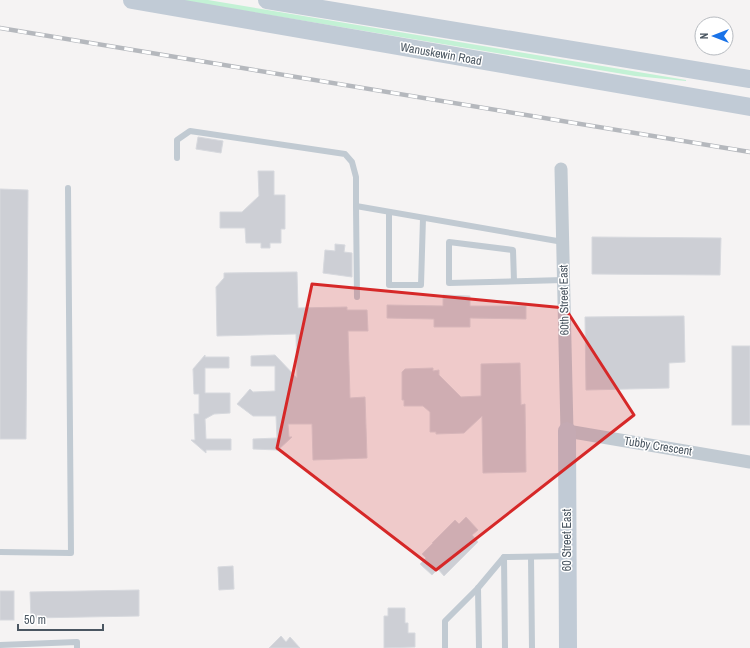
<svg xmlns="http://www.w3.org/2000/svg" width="750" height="648" font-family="'Archivo Narrow',sans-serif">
	<rect width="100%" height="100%" fill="#f5f3f3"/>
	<path fill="#c3f1d5" d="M179,0H208L686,80V81L635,76Z"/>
	<g fill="#cdcfd5" stroke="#d7d9de">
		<path d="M198,137L223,141L221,153L196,149Z"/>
		<path d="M258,171H274V195H285V229H281V243H270V248H261V243H246L245,228H220V212H242L259,196Z"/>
		<path d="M0,189L28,190L26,439H0Z"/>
		<path d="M592,237L721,238L720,275L592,274Z"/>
		<path d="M335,244L345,245L344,252L352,253V277L323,273L325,250L335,251Z"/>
		<path d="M297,272L298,308L347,307V310H367L368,331H348L350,398L365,397L367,458L313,460L312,424H288L289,437H292L277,451V450L253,449V439L277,438L276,416H253L237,404L250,389L253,392L275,391V366H251V356L275,355L297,378L296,334L217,336L216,287L224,278V273Z"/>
		<path d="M443,295L470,296V306H526V319L470,318V327H434V319L387,318V305L443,306Z"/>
		<path d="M684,316L685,362L669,363V388L586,390L585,317Z"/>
		<rect x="732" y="346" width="18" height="79"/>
		<path d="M205,355V357H229V368H205V393H230V413L214,414L205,419L206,439H231V450H206V453L191,440H195L194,414H199V394H194L193,369Z"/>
		<path d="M520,363L521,405L525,404L526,472L483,473L482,416L464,433L436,434V432H430V412L423,406H404V400H402V372L405,369L433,368V371L439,370V375L461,397L481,396V364Z"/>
		<path d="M466,517L478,530L472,535L478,542L444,576L438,569L432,575L420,564L426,558L422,554L433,543H432L455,520L459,524Z"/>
		<path d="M233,566L234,589L219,590L218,567Z"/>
		<path d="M139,590V616L31,618L30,592Z"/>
		<rect x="0" y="591" width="14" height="29"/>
		<path d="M388,608H405V623H408V633H415V647L384,648V616H388Z"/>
		<path d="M281,636L286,642L290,637L300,648H269Z"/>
	</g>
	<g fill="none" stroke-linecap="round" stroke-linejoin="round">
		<g stroke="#c1cad2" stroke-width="6">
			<path d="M177,158V140L190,131L345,154L352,162L356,177V206L563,242"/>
			<path d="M356,206L357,297"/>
			<path d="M389,212V285H421L423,218"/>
			<path d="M514,281L513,250L449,242V283L564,280"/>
			<path d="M0,552L71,553L68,188"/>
			<path d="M504,557L505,648"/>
			<path d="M531,557L532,648"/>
			<path d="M478,588L479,648"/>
			<path d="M0,645L77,642V648"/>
			<path d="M445,648V621L478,588L504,557L566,556"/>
		</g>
		<path stroke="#c1cad2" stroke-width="13" d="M561,169L567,431L750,462"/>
		<g stroke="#c1cbd6" stroke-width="18">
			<path d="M132,0L750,107"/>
			<path d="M267,0L750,79"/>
			<path d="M567,431L568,648"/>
		</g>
		<g stroke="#b5b8bd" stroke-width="4.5">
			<path id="rail" d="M0,28L750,152"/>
		</g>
		<use href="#rail" stroke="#fff" stroke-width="3" stroke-dasharray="9" stroke-linecap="butt"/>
	</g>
	<path fill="#d62828" fill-opacity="0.2" stroke="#d62828" stroke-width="3" stroke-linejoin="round" d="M312,284L565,308L634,415L436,570L277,448Z"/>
	<g text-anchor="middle" stroke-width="3" stroke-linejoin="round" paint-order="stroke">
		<g font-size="12" fill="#4a5661" stroke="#fff">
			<text transform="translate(441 54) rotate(10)" y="4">Wanuskewin Road</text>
			<text transform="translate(564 300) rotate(-91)" y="4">60th Street East</text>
			<text transform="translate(658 446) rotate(9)" y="4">Tubby Crescent</text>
			<text transform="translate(567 540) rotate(-90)" y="4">60 Street East</text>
		</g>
	</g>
	<g transform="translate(714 36) rotate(270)"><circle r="19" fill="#ffffff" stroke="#b7bbc0"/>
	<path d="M0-3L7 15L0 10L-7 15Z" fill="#1a73e8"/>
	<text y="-6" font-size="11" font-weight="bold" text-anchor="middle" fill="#4a5661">N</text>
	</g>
	<path d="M18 624v6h85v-6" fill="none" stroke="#4a5661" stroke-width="2"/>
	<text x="24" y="624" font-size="12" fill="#4a5661" stroke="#ffffff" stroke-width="3" paint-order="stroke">50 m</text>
</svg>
